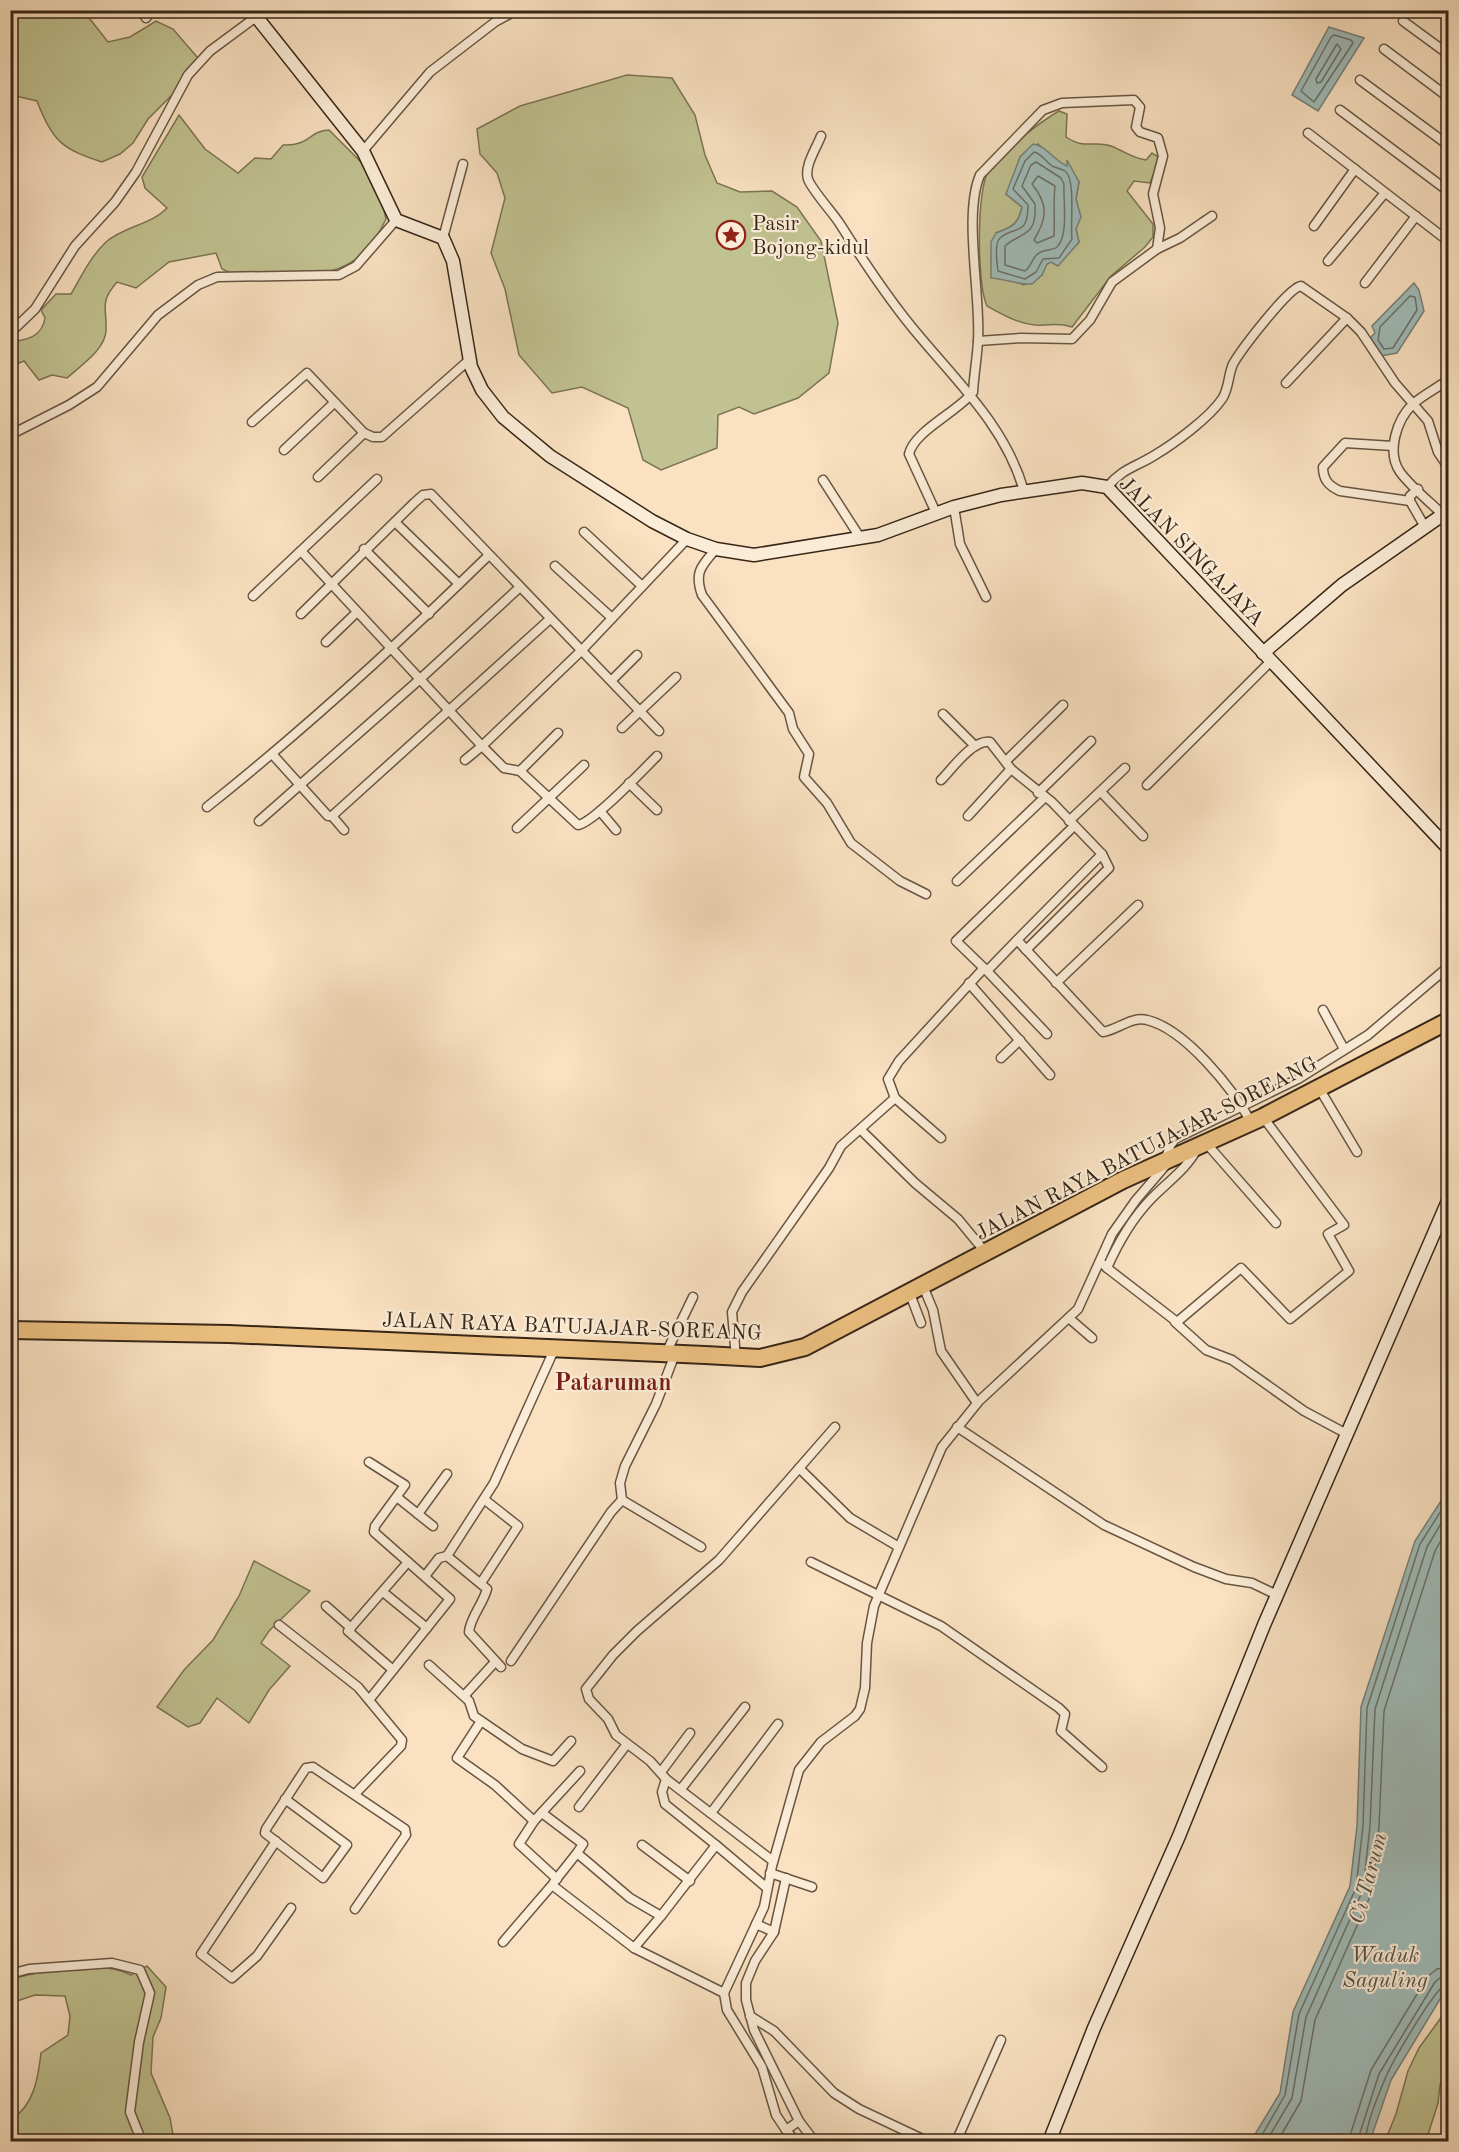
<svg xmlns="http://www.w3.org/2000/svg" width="1459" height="2152" font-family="'Old Standard TT',serif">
	<rect width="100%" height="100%" fill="#f9e1c1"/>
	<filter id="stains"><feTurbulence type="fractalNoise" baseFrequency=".00333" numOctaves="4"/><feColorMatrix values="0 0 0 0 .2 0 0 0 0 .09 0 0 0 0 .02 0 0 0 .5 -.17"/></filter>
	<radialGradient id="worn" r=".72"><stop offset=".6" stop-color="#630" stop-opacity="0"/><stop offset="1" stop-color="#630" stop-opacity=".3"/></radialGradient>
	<g fill="#c1c291" stroke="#7c7454" stroke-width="1.5" fill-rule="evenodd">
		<path d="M11,11H77L86,14L108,42L130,37L156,21L173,29L198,58L174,93L148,119L133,143L120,154L102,162C62,149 52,141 37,101L11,95Z"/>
		<path d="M627,75L672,78L695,115L705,155L717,183L740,192L772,191L797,207L821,241L838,323L829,373L798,398L754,414L739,407L718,415L717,448L661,470L643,460L628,408L582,387L552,393L519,355L505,289L491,253L505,198L497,173L480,154L477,129L520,106Z"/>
		<path d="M1059,111L1067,114L1066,137C1085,150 1094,140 1111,146C1124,151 1132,158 1146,160L1152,153L1160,158L1150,183L1134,181L1127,191L1153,224V237L1145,247L1111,276L1072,327C1057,322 1050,326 1035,325C1017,323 1003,315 987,306C977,286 976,189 989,170C1002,151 1040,122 1059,111ZM1038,144C1052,158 1068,166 1079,182L1076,199L1080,217L1076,229L1079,242L1068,254L1046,264L1042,275L1024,285L1011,280L996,233C1012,227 1018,225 1022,207L1006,194Z"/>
		<path d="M179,115L205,149L238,173L255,158L271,159L283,145C311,146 308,131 329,130L361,162L381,197L386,219C375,243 357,265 330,271L233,274L222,269L216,253L169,262L136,288L117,282C99,303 107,307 106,330C106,349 80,366 67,378L52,375L39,380L24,361L12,366L10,342C27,340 42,337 45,318L41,310L56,294H71C81,277 91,256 106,242C124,226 151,225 167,208L145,188L142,177Z"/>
		<path d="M254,1561L310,1591L269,1631L261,1643L290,1666L269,1690L249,1723L217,1698L200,1723L188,1727L157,1707L184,1670L213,1640L239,1596Z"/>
		<path d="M147,1966L166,1987L161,2018L153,2037L151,2073L170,2118L173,2135L162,2142H11V2120C34,2105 38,2079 41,2053L68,2035L70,2016L65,1996L35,1995L11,2003V1979C42,1971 101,1959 131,1975Z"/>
		<path d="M1448,2008V2069L1440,2085L1438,2103L1426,2141H1385L1396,2114L1408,2071L1419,2048Z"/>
	</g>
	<g fill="#a0bcba" stroke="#768079" stroke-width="1.5">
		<path d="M1329,27L1364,38L1318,111L1292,95Z"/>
		<path d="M1033,144C1045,145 1055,161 1067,166V160L1079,182L1076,199L1081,217L1076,229L1079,242L1058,266L1051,262L1047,264L1042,275L1032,284C1019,285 1005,279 991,278V242L996,233C1012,227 1018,225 1022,207L1006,194L1020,157Z"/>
		<path d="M1414,283L1419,290L1424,311L1397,353L1381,356L1369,339L1375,333L1372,326Z"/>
		<path d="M1448,1490V1986L1391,2080L1370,2141H1251L1280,2093L1293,2012L1350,1886L1357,1826L1361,1707L1415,1541Z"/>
	</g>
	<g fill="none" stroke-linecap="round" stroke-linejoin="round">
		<g stroke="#6c7168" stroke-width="1.5">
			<path d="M1334,35L1351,40L1353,43L1314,102L1301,91L1331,37Z"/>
			<path d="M1337,44L1341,49L1321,82L1317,83L1316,79Z"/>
			<path d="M1034,152C1041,153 1045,161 1052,166C1056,168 1062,169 1065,171C1076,179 1070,225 1072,239L1059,258L1043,259L1036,272L1025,279L998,271C997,264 994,244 1000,238C1015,225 1028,237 1028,205L1013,189L1025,161Z"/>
			<path d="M1036,162L1061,178L1064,184C1063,201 1069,235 1057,247C1052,251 1045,249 1039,253C1032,257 1032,266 1025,271L1005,265V246C1022,231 1037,238 1035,204L1022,186L1031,165Z"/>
			<path d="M1038,176L1055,186C1053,203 1055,220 1054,236L1037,243L1034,240C1048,217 1048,204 1032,184Z"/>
			<path d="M1410,296L1415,297L1417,310L1393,348L1384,349L1378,340L1380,327Z"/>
			<path d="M1258,2142L1285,2095L1299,2014L1356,1888L1363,1826L1367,1708L1420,1544L1448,1500"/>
			<path d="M1266,2142L1292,2098L1306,2017L1363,1890L1370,1826L1375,1709L1427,1547L1448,1512"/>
			<path d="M1277,2142L1301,2101L1315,2020L1372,1892L1379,1827L1384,1711L1435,1551L1448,1528"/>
			<path d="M1348,2142L1371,2070L1428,1976L1437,1969L1448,1967"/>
			<path d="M1357,2142L1379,2074L1435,1982L1441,1977L1448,1976"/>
			<path d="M1365,2142C1367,2122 1377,2098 1385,2079C1391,2064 1436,1985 1448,1983"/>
		</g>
		<g stroke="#685542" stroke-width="11">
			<g id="street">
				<path d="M140,10L146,18L152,10"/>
				<path d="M1403,21L1448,54"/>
				<path d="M1384,49L1448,97"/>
				<path d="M1360,80L1448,145"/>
				<path d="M1340,110L1448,191"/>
				<path d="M1308,133L1448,241"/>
				<path d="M821,136C816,149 804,166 808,179C811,189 833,213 840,224C862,259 885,294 911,326C953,378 1005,424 1024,491"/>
				<path d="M363,151L430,72L495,22L517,10"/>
				<path d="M1314,226L1355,169"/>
				<path d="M443,238L463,164"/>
				<path d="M1328,261L1384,194"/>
				<path d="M1365,283L1416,216"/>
				<path d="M10,333L35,309L75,246L115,202L136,172L188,75L210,51L256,17"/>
				<path d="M978,341L1021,338L1072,339L1090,320L1112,282L1157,249L1180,238L1212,216"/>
				<path d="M1286,383L1347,318"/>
				<path d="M252,422L307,373L364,433L373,437H382L469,360"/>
				<path d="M10,435L69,405L97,387L158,315L198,285L217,277L339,275L356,266L396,220"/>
				<path d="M1393,446L1345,443L1323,467C1323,480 1329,486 1340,491L1410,501"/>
				<path d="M284,450L334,403"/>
				<path d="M318,477L364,433"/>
				<path d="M823,480L861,539"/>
				<path d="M1107,487C1123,468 1136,467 1155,455C1175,443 1209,418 1222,399C1229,389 1228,375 1233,364C1241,350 1288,288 1301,286L1347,318L1361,332L1395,383L1428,421L1438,452L1448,467"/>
				<path d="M1418,489L1410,496V501L1425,527"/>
				<path d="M954,507L960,544L986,597"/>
				<path d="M937,515L909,454C914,431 959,411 973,392C974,375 977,358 978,341C981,295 963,215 980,175L1043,110L1062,103L1134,100L1140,107L1136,127L1140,132L1158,138L1163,156L1153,194L1160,228L1157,249"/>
				<path d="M1443,515C1429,501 1411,487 1400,472C1386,452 1397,419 1413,404C1423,395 1437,388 1448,380"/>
				<path d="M395,522L459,584"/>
				<path d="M584,532L642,586"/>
				<path d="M364,549L429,614"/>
				<path d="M716,549C701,566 694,573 702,595L789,713L793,729L809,754L804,777L827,803L851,843L900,881L926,894"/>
				<path d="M301,551L482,746L582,650L687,539"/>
				<path d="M555,566L612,618"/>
				<path d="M253,596L377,479"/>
				<path d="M301,614L414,503L423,495L431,494L659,731"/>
				<path d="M326,642L357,612"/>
				<path d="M612,680L637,655"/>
				<path d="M943,714L975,746"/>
				<path d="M622,728L676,677"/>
				<path d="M273,755L328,816H332L550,619"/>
				<path d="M465,760L482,746L504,768L520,771L578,825C593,823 643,770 657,756"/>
				<path d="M1006,761L1063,705"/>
				<path d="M520,771L558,733"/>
				<path d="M941,780C952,769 973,739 990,742L1011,769L1052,802L1102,854L1017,940L1103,1032C1117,1030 1132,1016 1147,1020C1185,1029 1233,1089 1251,1122"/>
				<path d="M629,783L657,810"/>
				<path d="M1147,785L1271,661"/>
				<path d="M1101,792L1143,836"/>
				<path d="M1038,793L1091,741"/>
				<path d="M207,807C306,728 399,643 489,555"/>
				<path d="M600,811L616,830"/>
				<path d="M332,816L344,830"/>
				<path d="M968,816L1011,769"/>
				<path d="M259,821L419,680L520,587"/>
				<path d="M1069,821L1125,768"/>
				<path d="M517,828L584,765"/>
				<path d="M957,881L1044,798"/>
				<path d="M1017,940L987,971L1047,1034"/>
				<path d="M1026,950L1109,868L1102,854"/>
				<path d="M986,970L956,941L1074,826"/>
				<path d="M969,983L1050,1075"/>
				<path d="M1056,983L1138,905"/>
				<path d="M1323,1010L1344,1049"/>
				<path d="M1001,1058L1020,1040"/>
				<path d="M1319,1088L1357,1152"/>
				<path d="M861,1130L915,1183L958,1219L986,1253"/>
				<path d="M941,1138L895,1098L888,1079L899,1061L984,968"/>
				<path d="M1206,1143L1276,1223"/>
				<path d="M1165,1160L1170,1146L1175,1139L1298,1079L1368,1035L1448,967"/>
				<path d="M1104,1265L1107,1268C1118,1243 1131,1220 1150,1200C1166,1183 1186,1170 1197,1149"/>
				<path d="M1107,1268L1177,1322L1241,1268L1290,1319L1349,1271L1328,1234L1344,1225L1263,1117"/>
				<path d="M923,1286L933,1310L941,1351L977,1403"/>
				<path d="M910,1294L921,1323"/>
				<path d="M1070,1319L1092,1338"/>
				<path d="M1175,1322L1206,1350L1232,1360L1304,1411L1347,1434"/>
				<path d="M666,1353L693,1297"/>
				<path d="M736,1358L732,1312L742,1292L829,1168L841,1146L895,1098"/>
				<path d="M957,1427L1104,1525L1194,1567L1226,1579L1252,1583L1277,1595"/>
				<path d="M799,1468L850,1518L899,1547"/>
				<path d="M398,1498L433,1526"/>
				<path d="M622,1500L701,1547"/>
				<path d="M418,1514L447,1474"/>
				<path d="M811,1562L941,1626L1059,1708L1065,1714L1061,1731L1102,1767"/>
				<path d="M425,1576L439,1558L447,1556"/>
				<path d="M481,1583L518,1526L485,1500"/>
				<path d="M383,1592L427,1628"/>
				<path d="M326,1606L351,1628"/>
				<path d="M279,1625L358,1687L402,1740L401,1746L355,1794"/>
				<path d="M511,1661L611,1512L622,1500L620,1483L625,1466L656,1404L675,1354"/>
				<path d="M429,1665L469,1701L474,1716L522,1749L553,1761L571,1741"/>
				<path d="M501,1667L469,1632C470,1618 483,1604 487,1589L447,1556L494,1483L554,1350"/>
				<path d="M393,1670L348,1631L408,1562"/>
				<path d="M464,1696L495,1662"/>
				<path d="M369,1700L450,1599L374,1532L375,1526L405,1485L369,1462"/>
				<path d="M481,1721L457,1758L495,1785L534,1821"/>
				<path d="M661,1772L690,1733"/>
				<path d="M666,1779L773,1861"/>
				<path d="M681,1789L745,1707"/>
				<path d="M285,1799L347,1845L323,1878L265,1833L266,1829L306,1768L313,1767L405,1829L406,1835L355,1909"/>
				<path d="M579,1807L627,1744"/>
				<path d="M542,1813L583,1844L577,1853L630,1898L661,1916L716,1845L665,1804L662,1792L666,1779L650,1761L616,1735L608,1719L589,1699L586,1689L613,1655L637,1631L719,1560L835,1427"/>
				<path d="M711,1813L778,1724"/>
				<path d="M276,1841L201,1954L232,1978L257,1956L291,1908"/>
				<path d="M642,1845L690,1881"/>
				<path d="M716,1845L767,1888"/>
				<path d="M770,1873L812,1887"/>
				<path d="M786,1878L774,1932L755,1961L746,1983V2000L754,2030L799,2121"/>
				<path d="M557,1879L519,1844L534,1821L580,1771"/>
				<path d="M554,1882L577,1853"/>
				<path d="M756,1924L774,1932"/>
				<path d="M503,1942L552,1885L634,1948L724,1993"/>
				<path d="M634,1948L661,1916"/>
				<path d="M10,1974L29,1969L112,1963L140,1970L150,1993L139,2042L130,2112L142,2142"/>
				<path d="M750,2016L774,2031L834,2093L859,2109L929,2142"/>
				<path d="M786,2130L796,2142"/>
				<path d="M959,2135L971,2142"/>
				<path d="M815,2142L799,2121L786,2130L776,2115L762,2067L727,2010L724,1993L764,1907L772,1866L799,1770L821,1742L855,1716L860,1709L865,1688L867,1643L874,1606L942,1447L979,1401L1078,1309L1112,1234L1136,1200L1166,1165"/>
				<path d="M956,2142L1001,2040"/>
			</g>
		</g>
		<g stroke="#372617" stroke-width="15">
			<g id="secondary">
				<path d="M251,10L363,151L396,220L443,238L453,261L471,367L482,390L503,417L550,456L652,521L687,539L716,549L754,555L878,535L954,507L1001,495L1082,483L1107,487L1448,848"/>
				<path d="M1263,653L1342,585L1448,511"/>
				<path d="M1049,2142L1094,2028L1179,1836L1264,1625L1448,1201"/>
			</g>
		</g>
		<g stroke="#372617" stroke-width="20">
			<path id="highway" d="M10,1330L229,1334L705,1355L760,1358L805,1347L1123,1180L1263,1117L1448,1021"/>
		</g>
		<use href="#street" stroke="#fbecd7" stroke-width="8"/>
		<use href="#secondary" stroke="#fbecd7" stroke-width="12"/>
		<use href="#highway" stroke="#ecc080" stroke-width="16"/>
	</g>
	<defs>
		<g id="sight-ring" transform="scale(1.5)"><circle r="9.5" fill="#fbecd7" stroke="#8f2418" stroke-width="1.5"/><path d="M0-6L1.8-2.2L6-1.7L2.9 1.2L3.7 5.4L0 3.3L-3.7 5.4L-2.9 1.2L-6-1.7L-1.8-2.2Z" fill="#8f2418"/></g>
	</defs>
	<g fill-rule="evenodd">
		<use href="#sight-ring" x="731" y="235"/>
	</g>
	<g text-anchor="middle" stroke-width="4.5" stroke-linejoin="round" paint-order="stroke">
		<g font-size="21" fill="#372617" stroke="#fbecd7" text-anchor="start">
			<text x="752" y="230">Pasir<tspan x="752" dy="24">Bojong-kidul</tspan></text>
		</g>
		<g font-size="21" fill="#372617" stroke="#fbecd7">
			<text transform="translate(1192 551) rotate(46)" y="7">JALAN SINGAJAYA</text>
			<text transform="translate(1146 1148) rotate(-27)" y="7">JALAN RAYA BATUJAJAR-SOREANG</text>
			<text transform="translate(572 1326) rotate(2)" y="7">JALAN RAYA BATUJAJAR-SOREANG</text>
		</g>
		<g font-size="22" font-style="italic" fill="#565348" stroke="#fbecd7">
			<text transform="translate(1367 1878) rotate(-75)" y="8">Ci Tarum</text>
			<text x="1385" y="1962">Waduk<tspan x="1385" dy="25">Saguling</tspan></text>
		</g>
		<g font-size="24" font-weight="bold" fill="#7a1f14" stroke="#fbecd7">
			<text x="613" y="1390">Pataruman</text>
		</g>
	</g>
	<rect width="1459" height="2152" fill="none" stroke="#f9e1c1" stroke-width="36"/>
	<rect x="12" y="12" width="1435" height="2128" fill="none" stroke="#372617" stroke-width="3"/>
	<rect x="18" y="18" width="1423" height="2116" fill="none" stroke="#372617" stroke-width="1.5"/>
	<rect width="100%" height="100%" filter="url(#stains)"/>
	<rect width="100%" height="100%" fill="url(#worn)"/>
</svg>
